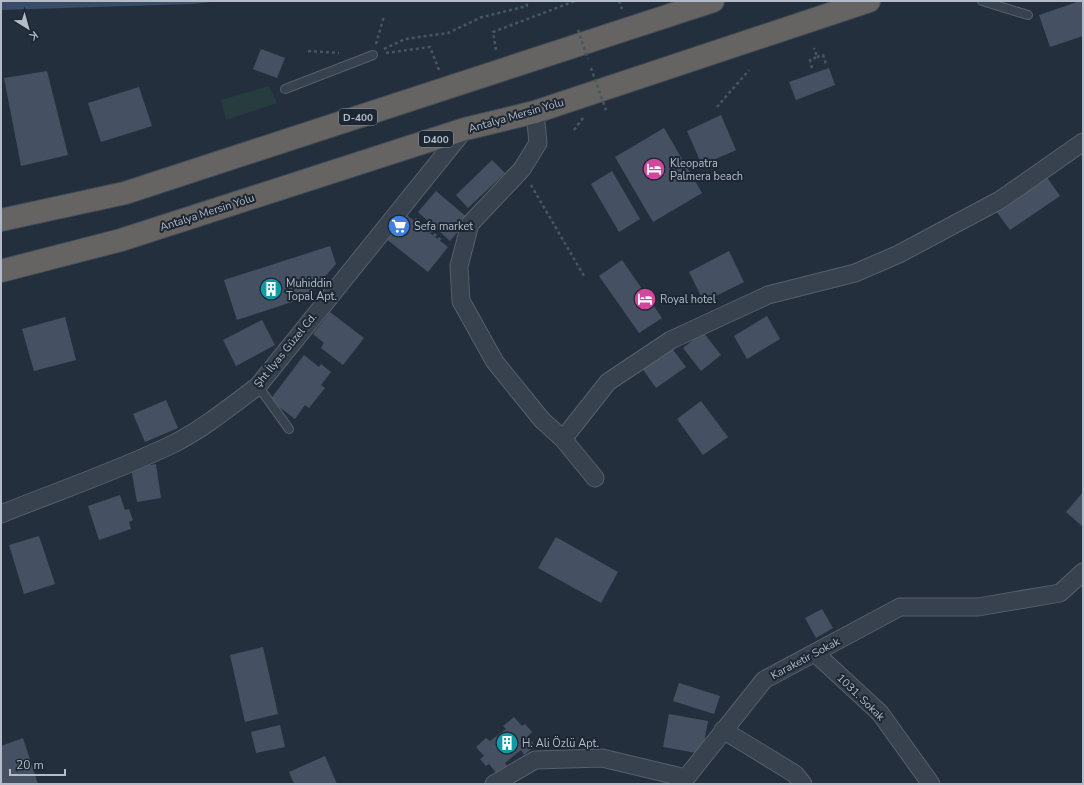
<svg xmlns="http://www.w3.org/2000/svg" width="1084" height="785" font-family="'Nunito Sans',sans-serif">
	<rect width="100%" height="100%" fill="#242f3e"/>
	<path fill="#263c3f" d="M269,86L277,103L226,120L221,100Z"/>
	<path fill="#394c67" d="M1,1H219L193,4L1,10Z"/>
	<g fill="#455162">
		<path d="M1080,1H1083V36L1050,47L1039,15Z"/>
		<path d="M261,49L285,58L277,78L253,69Z"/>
		<path d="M829,68L835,85L796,100L789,82Z"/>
		<path d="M47,71L68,155L21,166L4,78Z"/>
		<path d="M139,87L152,126L101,142L88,103Z"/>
		<path d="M721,115L736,150L702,165L687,131Z"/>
		<path d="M664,128L702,193L653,222L615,157Z"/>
		<path d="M492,160L505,173L468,208L456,195Z"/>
		<path d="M612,171L640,219L619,232L591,184Z"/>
		<path d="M1046,176L1060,196L1010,230L996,211Z"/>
		<path d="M436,191L469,219L450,241L418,212Z"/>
		<path d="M404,213L448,247L428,272L385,238Z"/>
		<path d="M330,246L336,264L307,297L237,320L224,280Z"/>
		<path d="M729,251L744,282L704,302L689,272Z"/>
		<path d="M622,260L662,318L639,333L599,276Z"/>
		<path d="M330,312L364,338L343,365L321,348L324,343L313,334Z"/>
		<path d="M767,316L780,339L747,359L734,336Z"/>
		<path d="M65,317L76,360L34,371L22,329Z"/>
		<path d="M262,320L275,345L236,366L223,340Z"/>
		<path d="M703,332L721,355L701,371L683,348Z"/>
		<path d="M671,347L686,367L656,388L642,368Z"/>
		<path d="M304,355L319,367L321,364L331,372L321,385L325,388L309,408L305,405L295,419L270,400Z"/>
		<path d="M166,400L178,428L145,442L133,414Z"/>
		<path d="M701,401L728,437L703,455L677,419Z"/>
		<path d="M156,464L161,498L137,502L131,468Z"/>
		<path d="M1083,492V527L1066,512Z"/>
		<path d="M120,495L125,510L129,509L133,520L129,522L131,529L99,540L88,506Z"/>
		<path d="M39,536L55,584L24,594L9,545Z"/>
		<path d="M556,537L618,572L601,603L538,568Z"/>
		<path d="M822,609L833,628L816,638L805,618Z"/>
		<path d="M263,647L278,714L245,722L230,655Z"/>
		<path d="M679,683L720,696L714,714L673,701Z"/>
		<path d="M669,714L708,721L702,754L663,747Z"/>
		<path d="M514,717L522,726L525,724L532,732L528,736L535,746L524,755L521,750L505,763L507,766L497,774L489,764L486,766L480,759L484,756L476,747L486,738L490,741L506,729L503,726Z"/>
		<path d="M280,725L285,747L256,753L251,732Z"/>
		<path d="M23,738L38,784H1V746Z"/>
		<path d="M325,756L337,784H294L289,772Z"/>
	</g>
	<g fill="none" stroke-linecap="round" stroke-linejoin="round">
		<g stroke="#565f6c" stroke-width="10">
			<g id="service">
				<path d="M982,1L1028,15"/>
				<path d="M285,89L373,55"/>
				<path d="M258,386L289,429"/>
			</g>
		</g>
		<g stroke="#565f6c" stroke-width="19">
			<g id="minor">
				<path d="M535,112L538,143L522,169L470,224L459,266L461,301L495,362L542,420L563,439L595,478"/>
				<path d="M563,439L608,382L671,340L768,295L855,273L899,254L1000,200L1083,142"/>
				<path d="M1,514C58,491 117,471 173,444C203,429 231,406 258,386L465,129"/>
				<path d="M815,653L880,713L931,784"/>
				<path d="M723,730L795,774L803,784"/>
				<path d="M494,784L535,760L602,758L686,778L764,680L900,607H978L1060,593L1083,572"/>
			</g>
		</g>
		<g stroke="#434c59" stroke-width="24">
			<g id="trunk">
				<path d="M1,220L125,193L713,1"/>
				<path d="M1,271L121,240L465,129L535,112L869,1"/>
			</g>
		</g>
		<g stroke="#44595c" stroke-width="2.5" stroke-dasharray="3 3" stroke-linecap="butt">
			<path d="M619,1L622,9"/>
			<path d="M376,44L384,16"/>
			<path d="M384,49L405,39L448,33L482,17L527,6L526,1"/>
			<path d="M496,50L493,32L575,1"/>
			<path d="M308,51L339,53"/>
			<path d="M386,53L430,47L439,70"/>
			<path d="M817,57L823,55L826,64"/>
			<path d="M812,68L810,60L817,57L814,48"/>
			<path d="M717,107L749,70"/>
			<path d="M574,130L583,118"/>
			<path d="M531,185L584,276"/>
			<path d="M415,219L441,240"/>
		</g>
		<use href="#service" stroke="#38414e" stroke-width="8"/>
		<use href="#minor" stroke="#38414e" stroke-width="17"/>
		<use href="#trunk" stroke="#656462" stroke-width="22"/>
		<g stroke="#44595c" stroke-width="2.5" stroke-dasharray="3 3" stroke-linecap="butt">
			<path d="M578,30L588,59"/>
			<path d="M591,68L606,110"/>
		</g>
	</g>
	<defs>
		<g id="hotel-disc" transform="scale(1.15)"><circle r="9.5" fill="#d1479c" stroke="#1d2633"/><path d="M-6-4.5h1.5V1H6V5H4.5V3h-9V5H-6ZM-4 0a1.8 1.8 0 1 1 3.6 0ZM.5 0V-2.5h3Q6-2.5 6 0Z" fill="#fff"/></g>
		<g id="supermarket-disc" transform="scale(1.15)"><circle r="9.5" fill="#3f7fe0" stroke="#1d2633"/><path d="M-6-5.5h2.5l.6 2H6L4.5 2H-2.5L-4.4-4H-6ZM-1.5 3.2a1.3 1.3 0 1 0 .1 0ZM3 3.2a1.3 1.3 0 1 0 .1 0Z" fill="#fff"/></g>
		<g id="building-disc" transform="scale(1.15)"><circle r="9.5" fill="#0f9aa8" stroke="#1d2633"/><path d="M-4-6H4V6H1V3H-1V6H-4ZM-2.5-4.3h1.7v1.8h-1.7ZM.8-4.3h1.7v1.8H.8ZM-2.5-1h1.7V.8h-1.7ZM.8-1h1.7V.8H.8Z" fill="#fff"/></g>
	</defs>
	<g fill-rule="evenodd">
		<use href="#hotel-disc" x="654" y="169"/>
		<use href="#supermarket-disc" x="399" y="226"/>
		<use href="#building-disc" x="271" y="289"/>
		<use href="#hotel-disc" x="645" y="299"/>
		<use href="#building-disc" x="507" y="743"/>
	</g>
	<g text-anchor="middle" stroke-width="4" stroke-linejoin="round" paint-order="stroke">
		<g fill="#1d2633" stroke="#878f9c" stroke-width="1">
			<rect x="339" y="109" width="38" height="16" rx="3"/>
			<rect x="419" y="131" width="34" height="16" rx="3"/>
		</g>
		<g font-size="10" font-weight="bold" fill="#b4bcc9">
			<text x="358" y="121">D-400</text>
			<text x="436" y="143">D400</text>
		</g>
		<g font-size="11" fill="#b4bcc9" stroke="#1d2633">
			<text transform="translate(516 115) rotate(-16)" y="4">Antalya Mersin Yolu</text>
			<text transform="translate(207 212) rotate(-18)" y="4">Antalya Mersin Yolu</text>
			<text transform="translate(285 350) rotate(-51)" y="4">Şht İlyas Güzel Cd.</text>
			<text transform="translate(805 658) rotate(-28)" y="4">Karaketir Sokak</text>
			<text transform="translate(861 697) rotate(44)" y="4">1031. Sokak</text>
		</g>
		<g font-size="11" fill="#b4bcc9" stroke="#1d2633" text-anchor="start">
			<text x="670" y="167">Kleopatra<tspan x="670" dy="13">Palmera beach</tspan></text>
			<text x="414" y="230">Sefa market</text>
			<text x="286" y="287">Muhiddin<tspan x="286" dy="13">Topal Apt.</tspan></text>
			<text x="660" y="303">Royal hotel</text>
			<text x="522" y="747">H. Ali Özlü Apt.</text>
		</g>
	</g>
	<rect width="1084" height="785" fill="none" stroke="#b4bcc9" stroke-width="4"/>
	<g transform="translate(28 28) rotate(143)" stroke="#1d2633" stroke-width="3" paint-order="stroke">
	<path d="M0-3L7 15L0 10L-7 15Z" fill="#b4bcc9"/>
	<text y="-6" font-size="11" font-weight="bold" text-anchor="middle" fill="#b4bcc9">K</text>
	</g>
	<path d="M10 769v6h55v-6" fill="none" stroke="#b4bcc9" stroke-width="2"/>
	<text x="16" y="769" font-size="12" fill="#b4bcc9" stroke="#1d2633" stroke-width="3" paint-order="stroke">20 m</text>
</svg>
